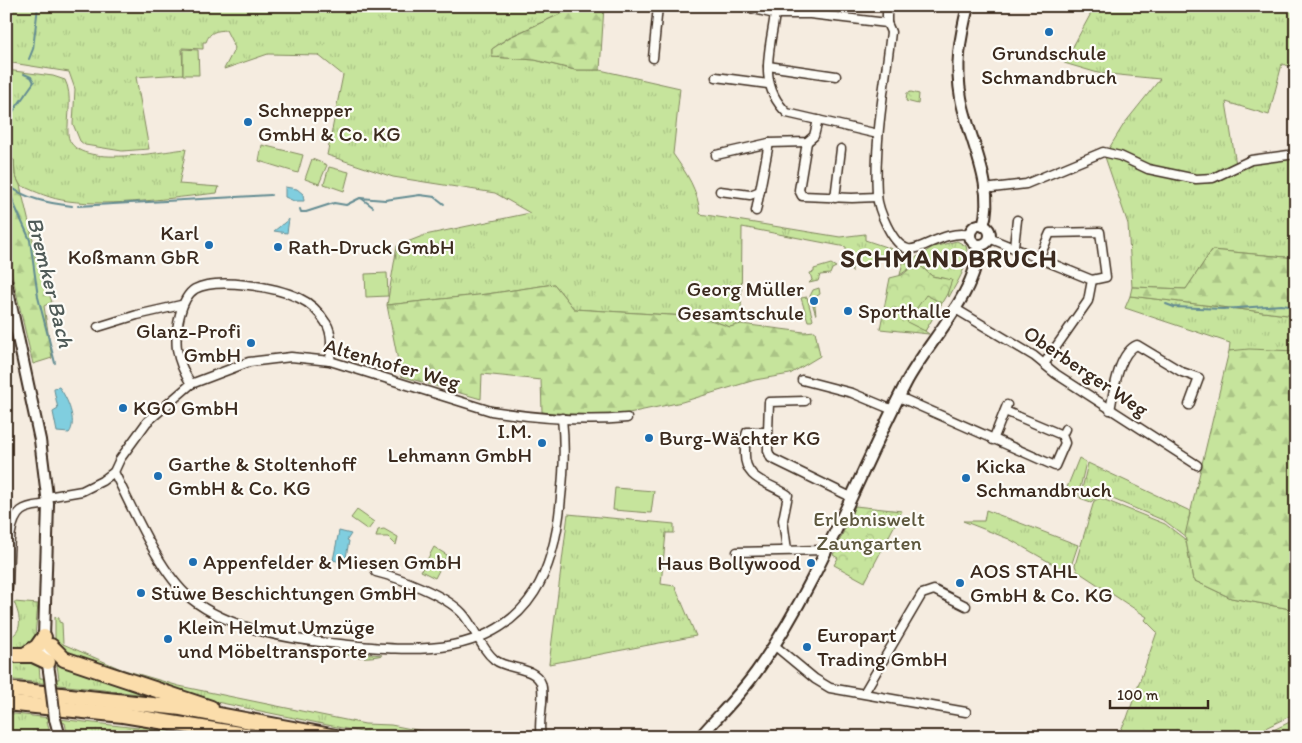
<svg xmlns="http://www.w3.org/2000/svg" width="1302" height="743" font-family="Itim,sans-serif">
	<defs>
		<pattern id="grass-tufts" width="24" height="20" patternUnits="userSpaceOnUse" patternTransform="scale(1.25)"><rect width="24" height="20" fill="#c6e49c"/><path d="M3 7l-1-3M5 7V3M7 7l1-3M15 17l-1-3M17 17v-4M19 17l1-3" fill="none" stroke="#abc486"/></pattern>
		<pattern id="forest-firs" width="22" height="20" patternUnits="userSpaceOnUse" patternTransform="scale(1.25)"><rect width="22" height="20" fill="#c6e49c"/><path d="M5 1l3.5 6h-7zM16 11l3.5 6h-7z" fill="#abc486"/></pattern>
		<pattern id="park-crowns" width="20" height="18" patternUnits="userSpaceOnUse" patternTransform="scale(1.25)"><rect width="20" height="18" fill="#c6e49c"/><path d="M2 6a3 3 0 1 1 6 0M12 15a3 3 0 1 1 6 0" fill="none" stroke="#abc486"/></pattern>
	</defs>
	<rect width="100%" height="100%" fill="#f5ece0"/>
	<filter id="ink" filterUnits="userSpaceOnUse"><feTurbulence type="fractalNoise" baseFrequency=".02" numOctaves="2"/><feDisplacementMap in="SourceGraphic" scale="10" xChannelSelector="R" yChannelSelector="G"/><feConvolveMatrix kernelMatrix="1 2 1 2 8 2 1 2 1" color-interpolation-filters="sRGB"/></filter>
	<g filter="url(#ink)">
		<g fill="url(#grass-tufts)" stroke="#80875d">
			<path d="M6,6H578L509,37L492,49V57L535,60L575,70H600L680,88L673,154C687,174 698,190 700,214L840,237L865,234V240L892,249L893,259L885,261L883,258L876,260L878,264L875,260L869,262L868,265L867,262L860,265V269L858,265L852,267V272L851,268L847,269L846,247L742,227L741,324L730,327L702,317L574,309L554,284L487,294L387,305L397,246L425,235L530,213L495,193L393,177L327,155L343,75L318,55L268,54L224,69L235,48L226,30C216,31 210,31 206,42H203V49L182,48L183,74L136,77L149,149L122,151L85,145L80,141L73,124L75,89L69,72L6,62Z"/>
			<path d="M1095,6H1296V68L1282,64L1269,115L1226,102L1236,165C1228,169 1219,174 1211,176C1179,183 1137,163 1108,150L1124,124L1160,79L1098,73L1064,63Z"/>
			<path d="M6,70L53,76L65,80C73,95 67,118 68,134C71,171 163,151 186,149L179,184L219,187L217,193C171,198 113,207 68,201C51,199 36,192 20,185L15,175L14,160L6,158Z"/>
			<path d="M1104,154L1196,180L1251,161L1296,155V258L1212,250L1186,289L1132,287L1128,224Z"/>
			<path d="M957,241L966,246C971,263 957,282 949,297L947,294L951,280L932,276L917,263L900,275L903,262L907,263L933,247Z"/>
			<path d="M831,264L836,267L832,269L830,274L820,275L818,281L809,283L812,280L810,273L814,272V269Z"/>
			<path d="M819,288L820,294L814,298L816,315L810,296L813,290Z"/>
			<path d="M1130,296L1296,316V351H1229L1230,343L1125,308Z"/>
			<path d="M807,297L813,320L812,321H808L801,298Z"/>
			<path d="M1079,458L1086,462L1078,497L1064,495Z"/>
			<path d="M1088,463L1190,511L1186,537L1165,521L1108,497L1098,496L1091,502L1080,498Z"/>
			<path d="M1100,498L1165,524L1186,540L1193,580L1231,598L1296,610V713L1247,737H1117L1127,718L1157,632L1145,620L1147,617L1077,571L1075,565L1094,501Z"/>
			<path d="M986,510L1078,545L1071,566L1072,575L1009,539L963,521H984Z"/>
			<path d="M568,514L674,524V533H666L661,584L675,586L696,636L549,664Z"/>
			<path d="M384,529L398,537L396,545L388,537H376L378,530Z"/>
			<path d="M14,602L38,604L34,646L6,652V638C25,634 20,616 14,602Z"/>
			<path d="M55,617L59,618V622L62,623L63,644L121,669L179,686L365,724L391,725L452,737H385L246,708L187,696L65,653L55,643Z"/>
			<path d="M341,651L382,655C373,658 348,659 341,651Z"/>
			<path d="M6,660H29L39,665L40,678L59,679L57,665L62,664L156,696L6,679Z"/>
			<path d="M61,702L134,708L304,737L159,714Z"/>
			<path d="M6,713L138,728L139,726L202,736L68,737L65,723L47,721L51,737H6Z"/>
		</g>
		<g fill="url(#forest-firs)" stroke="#80875d">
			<path d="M578,6H604L600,70H575L535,60L492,57V49L510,37Z"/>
			<path d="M6,158L14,160L15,175L20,185L40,269L52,302L44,306L52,358L33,364L6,249Z"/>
			<path d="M1212,250L1296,258V316L1130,296L1132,287L1186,289Z"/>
			<path d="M554,284L574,309L702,317L730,327L741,324L804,332L815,331L820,356L790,374L755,380L682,402L624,414L567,415L542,412L541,380L482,374L481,399L401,376L387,305L487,294Z"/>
			<path d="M1249,349L1296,351V610L1231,598L1193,580L1185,535L1229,351Z"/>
			<path d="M1296,719V737H1259Z"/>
		</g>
		<g fill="url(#park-crowns)" stroke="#80875d">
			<path d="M911,92L919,94L918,104L906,101L907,93Z"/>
			<path d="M917,263L932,276L952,280L947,294L925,331L929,334L880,329L890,278L902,275Z"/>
			<path d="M855,506L902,511L865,582L834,565L838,558L833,555Z"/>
		</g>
		<g fill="#c6e49c" stroke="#80875d">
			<path d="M183,49L198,50L199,75H183Z"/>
			<path d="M262,145L303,155L298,173L259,161Z"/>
			<path d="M312,159L327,165L319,184L305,179Z"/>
			<path d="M329,167L349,172L344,191L324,184Z"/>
			<path d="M387,273L388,296L366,297L365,274Z"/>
			<path d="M926,295L942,303L925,331L907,322Z"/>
			<path d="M615,488L654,491L651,513L613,510Z"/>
			<path d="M357,510L374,522L368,530L351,518Z"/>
			<path d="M434,547L447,555L435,578L421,571Z"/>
		</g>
		<g fill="#80cedf" stroke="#648c92">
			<path d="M285,187L297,189L303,194L304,201H294L285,197Z"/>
			<path d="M289,219L287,233L274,231Z"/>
			<path d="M59,387C67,397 78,422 69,433L57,432L53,412L58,409L54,390V388Z"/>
			<path d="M339,531L351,534L347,540L349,541L345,563L333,560Z"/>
		</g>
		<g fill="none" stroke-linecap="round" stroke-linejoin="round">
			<g stroke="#648c92" stroke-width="2">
				<path d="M29,59L33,49L38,6"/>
				<path d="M6,143L12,113L34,82L31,77L24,74"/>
				<path d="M6,181L14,204L30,240L38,297L55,363"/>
				<path d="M7,184C24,199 49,203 72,206"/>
				<path d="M361,198L373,207"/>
				<path d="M78,206L271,195"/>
				<path d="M300,209L301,212H306L334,203L346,205L360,198L385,200L420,195L435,197L444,204"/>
				<path d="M1166,304L1174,307L1223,309L1281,305L1296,307"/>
			</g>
			<g stroke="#3b2a1e" stroke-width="11">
				<g id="street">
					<path d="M741,6L775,14H810L887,23"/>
					<path d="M887,6V23L891,32C885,85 874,140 877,195C878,209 892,245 908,249C920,252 945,229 970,235"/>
					<path d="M775,14C770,51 757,84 787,113L878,134"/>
					<path d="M653,58L658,6"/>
					<path d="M768,66L836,76"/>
					<path d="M716,77L768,84"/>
					<path d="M807,142L799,190L802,196L852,198L877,197"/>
					<path d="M716,155L769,143L807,142L814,136L818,120"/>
					<path d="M984,189L1026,184L1103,152L1120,156L1148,169L1196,179L1213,178L1251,160L1296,154"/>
					<path d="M720,191L750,195L760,191"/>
					<path d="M835,198L841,149"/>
					<path d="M756,211L769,143"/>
					<path d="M989,238L1092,280"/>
					<path d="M1014,246L1017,220"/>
					<path d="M1039,258L1050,233L1100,232L1106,277L1092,280L1088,301L1044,364"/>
					<path d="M954,308L1034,356L1056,374L1197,465"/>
					<path d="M98,327L137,315L181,305"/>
					<path d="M802,380L852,393L893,410"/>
					<path d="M191,384C184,373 179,362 177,349C175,332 180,298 195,289C217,277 276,287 299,298C310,303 320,313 326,323C333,334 331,348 330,361"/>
					<path d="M899,397L1055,466L1065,443L1062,435L1065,429"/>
					<path d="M1110,410C1114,391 1118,353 1137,345L1182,372L1199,378L1189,405"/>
					<path d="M1005,411L1062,435"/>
					<path d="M768,432L769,402L805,401"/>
					<path d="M993,440L1007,405"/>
					<path d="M114,472C133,509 159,572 190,598C230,630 290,640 340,644C376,648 417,652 453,645C532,629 555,570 561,497C564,471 565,445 562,418"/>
					<path d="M47,497L82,491L102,481L114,472L120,459L147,422L191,384L249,362L291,357L330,361L491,411C535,418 582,422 627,418"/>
					<path d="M787,550L783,520L788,495C768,482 743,480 745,451C745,444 745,437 747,432H768V451L771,458L851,497"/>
					<path d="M737,552L826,550"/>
					<path d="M376,572C400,578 445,595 462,613C475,627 480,648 495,660C508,670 534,666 541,683C546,698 537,720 541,737"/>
					<path d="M6,600C12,578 3,525 21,511C29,505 39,506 48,504"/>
					<path d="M774,645L815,679L830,688L966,712"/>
					<path d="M864,693L922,594L934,590L966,606"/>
				</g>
			</g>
			<g stroke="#3b2a1e" stroke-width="14">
				<g id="secondary">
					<path d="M968,6C960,38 955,65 961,98C968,138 996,185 983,226"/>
					<circle cx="980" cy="235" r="10"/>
					<path d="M6,282L40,440L48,504L44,637L50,678"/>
					<path d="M55,719L60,737"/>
					<path d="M700,737C720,714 742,693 759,668C821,580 857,476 907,381C928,342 980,290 978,245"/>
				</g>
			</g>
			<g stroke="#3b2a1e" stroke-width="18">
				<g id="highway">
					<path d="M51,646L64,659L211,708"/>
					<path d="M26,654L37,647L44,637"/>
					<path d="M6,655H33L48,662"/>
					<path d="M6,689L181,708L336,737"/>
					<path d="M6,703L123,715L257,737"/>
				</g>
			</g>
			<use href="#street" stroke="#fdfcf7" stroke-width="8"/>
			<use href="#secondary" stroke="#fdfcf7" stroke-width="10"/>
			<use href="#highway" stroke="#fbddab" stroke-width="14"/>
			<g stroke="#3b2a1e" stroke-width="14" stroke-linecap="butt">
				<path id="secondary-bridge" d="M50,678L55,719"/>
			</g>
			<use href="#secondary-bridge" stroke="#fdfcf7" stroke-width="10"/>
		</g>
	</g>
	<g fill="#1f6fb2" stroke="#fdfcf7" stroke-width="2">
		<circle cx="1049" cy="32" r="5"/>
		<circle cx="248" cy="122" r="5"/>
		<circle cx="209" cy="245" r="5"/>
		<circle cx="278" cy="247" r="5"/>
		<circle cx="814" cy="301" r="5"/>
		<circle cx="848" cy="311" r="5"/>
		<circle cx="251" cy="343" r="5"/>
		<circle cx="123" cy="408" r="5"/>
		<circle cx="649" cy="438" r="5"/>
		<circle cx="542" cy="443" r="5"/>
		<circle cx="158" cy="476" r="5"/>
		<circle cx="966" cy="478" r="5"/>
		<circle cx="193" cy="562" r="5"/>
		<circle cx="811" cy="563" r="5"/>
		<circle cx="960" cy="583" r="5"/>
		<circle cx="141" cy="593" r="5"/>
		<circle cx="168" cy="639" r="5"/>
		<circle cx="807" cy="647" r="5"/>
	</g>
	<g text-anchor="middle" stroke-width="4.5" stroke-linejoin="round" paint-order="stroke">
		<g font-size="21" fill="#3b2a1e" stroke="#fdfcf7" text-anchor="start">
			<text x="1049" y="60" text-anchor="middle">Grundschule<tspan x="1049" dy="24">Schmandbruch</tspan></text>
			<text x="258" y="117">Schnepper<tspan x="258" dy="24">GmbH &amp; Co. KG</tspan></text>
			<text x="199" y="240" text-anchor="end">Karl<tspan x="199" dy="24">Koßmann GbR</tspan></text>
			<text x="288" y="254">Rath-Druck GmbH</text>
			<text x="804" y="296" text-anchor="end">Georg Müller<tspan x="804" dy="24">Gesamtschule</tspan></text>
			<text x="858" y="318">Sporthalle</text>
			<text x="241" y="338" text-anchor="end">Glanz-Profi<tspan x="241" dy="24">GmbH</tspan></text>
			<text x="133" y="415">KGO GmbH</text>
			<text x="532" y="438" text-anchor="end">I.M.<tspan x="532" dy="24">Lehmann GmbH</tspan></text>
			<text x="659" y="445">Burg-Wächter KG</text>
			<text x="168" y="471">Garthe &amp; Stoltenhoff<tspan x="168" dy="24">GmbH &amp; Co. KG</tspan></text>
			<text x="976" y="473">Kicka<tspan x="976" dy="24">Schmandbruch</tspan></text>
			<text x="203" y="569">Appenfelder &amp; Miesen GmbH</text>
			<text x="801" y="570" text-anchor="end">Haus Bollywood</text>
			<text x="970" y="578">AOS STAHL<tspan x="970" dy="24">GmbH &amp; Co. KG</tspan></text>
			<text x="151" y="600">Stüwe Beschichtungen GmbH</text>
			<text x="178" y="634">Klein Helmut Umzüge<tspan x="178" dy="24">und Möbeltransporte</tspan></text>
			<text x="817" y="642">Europart<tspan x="817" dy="24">Trading GmbH</tspan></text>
		</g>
		<g font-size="21" fill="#3b2a1e" stroke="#fdfcf7">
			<text transform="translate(392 364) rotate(16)" y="7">Altenhofer Weg</text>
			<text transform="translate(1086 371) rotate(34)" y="7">Oberberger Weg</text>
		</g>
		<g font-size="21" fill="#5e583e" stroke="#fdfcf7">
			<text x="869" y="526">Erlebniswelt<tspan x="869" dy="24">Zaungarten</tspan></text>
		</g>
		<g font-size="22" font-style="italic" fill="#505b58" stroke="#fdfcf7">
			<text transform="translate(51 282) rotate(76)" y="8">Bremker Bach</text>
		</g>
		<g font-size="26" font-weight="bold" letter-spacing="1" fill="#3b2a1e" stroke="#fdfcf7">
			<text x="949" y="267">SCHMANDBRUCH</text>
		</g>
	</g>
	<rect width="1302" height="743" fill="none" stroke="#fdfcf7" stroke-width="25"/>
	<rect x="12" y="12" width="1277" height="718" fill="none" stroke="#3b2a1e" stroke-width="2" filter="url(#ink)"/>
	<path d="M1110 700v8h98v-8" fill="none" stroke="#3b2a1e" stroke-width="2.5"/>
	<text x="1117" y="700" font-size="15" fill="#3b2a1e" stroke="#fdfcf7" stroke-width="4" paint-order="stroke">100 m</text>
</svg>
